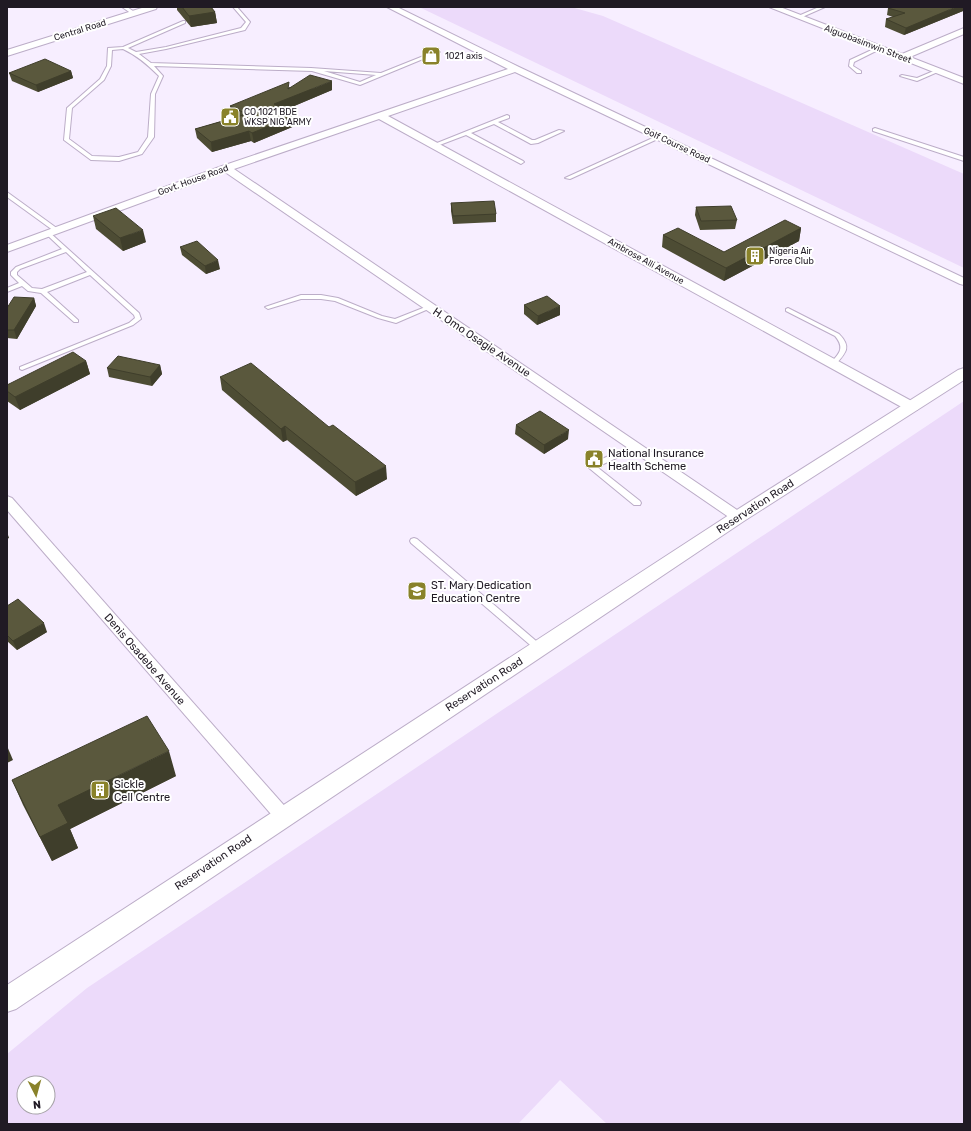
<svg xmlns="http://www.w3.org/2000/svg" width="971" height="1131" font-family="Rubik,sans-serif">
	<rect width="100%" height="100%" fill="#f7eeff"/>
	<g fill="#ecdafa" fill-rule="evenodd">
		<path d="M419,7H571L603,16L964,174V268Z"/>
		<path d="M964,401V1124H607L560,1080L518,1124H7V1054L87,988ZM24,1083H48V1107H24Z"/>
	</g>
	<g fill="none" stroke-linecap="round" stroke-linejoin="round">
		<g stroke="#bcadc8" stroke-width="2">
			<g id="service">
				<path d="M122,7H127L136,13L132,14Z"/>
				<path d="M233,7H237L250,22L245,30L166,49L139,54L151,63L311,68L381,73L436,51L440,52L360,85L312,71L154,66L163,76L155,94L154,137L142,154L119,161L91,160L64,140L67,108L100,79L107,66L108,48L123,47L183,21H185V23L128,48L136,52L166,47L241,28L246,22ZM123,49C138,56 148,65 159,76L151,94L148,137L138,152L119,157L92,156L69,139L72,108L104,80L111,66L112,50ZM324,71L376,75L360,82Z"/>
				<path d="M819,7H825L800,18L796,17Z"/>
				<path d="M878,47L882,48L854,62L853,66L861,71V73H857L849,66L850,60Z"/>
				<path d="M936,70L940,71L917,81L900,76L902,75L917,78Z"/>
				<path d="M507,115L509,116V118L498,122L532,140H535L559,130L564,131L538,143L531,144L494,124L471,133L523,161L524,162L521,164L466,135L437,146L432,145Z"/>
				<path d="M875,128L964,157V161L873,131V129Z"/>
				<path d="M657,136L662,137L570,179L565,178Z"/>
				<path d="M7,192L58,229V231H54L7,197Z"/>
				<path d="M48,231L139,313L141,319L133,325L22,370L20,369V367L129,323L135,318L134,315L90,275L47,292L78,320V322H74L41,293L28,291L22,286L7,292V288L19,283L11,275V272L16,267L62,249L46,234V232ZM66,252L87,272L42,289L32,288L17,275V272L20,269Z"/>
				<path d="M301,295H321L338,298L382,316L395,319L428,306L430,305L433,307L396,323L378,318L335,301L321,299H301L268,309L265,307Z"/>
				<path d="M788,308L839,334C852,347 846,353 835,365L833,366L830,364C838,354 846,349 835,336L786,311V309Z"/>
				<path d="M635,444L639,446L638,448L597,467L640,501L641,503L640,505H634L589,468L591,464Z"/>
				<path d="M414,538L417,539L542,646L543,648L542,650H536L411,543L410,541L411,539Z"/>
			</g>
		</g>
		<g stroke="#bcadc8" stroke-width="2">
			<g id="minor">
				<path d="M145,7H157L156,9L7,56V50Z"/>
				<path d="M387,7H397L519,67L964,278V285L960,284L515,72L388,116L917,404L919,407L917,410H907L379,119L234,169L743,514L745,517L743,520L738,522L733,520L225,172L7,252V245L222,166L508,69Z"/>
				<path d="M769,7H780L902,54L964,28V34L910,57L964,78V84Z"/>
				<path d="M7,496L12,498L289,811L292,816L289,821L283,824L277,821L7,510Z"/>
			</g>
		</g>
		<g stroke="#bcadc8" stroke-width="2">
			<path id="tertiary" d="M964,368V380L744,521L16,1009L7,1012V985L732,513L958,370Z"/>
		</g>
		<use href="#service" fill="#fff" fill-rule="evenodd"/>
		<use href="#minor" fill="#fff" fill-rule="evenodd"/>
		<use href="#tertiary" fill="#fff" fill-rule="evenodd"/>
	</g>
	<g fill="#4d4c34">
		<path d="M177,7H211L215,12L217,23L191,27L177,10Z"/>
		<path d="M888,8L963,11L904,35L885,27L886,19L893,17L887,15Z"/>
		<path d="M71,71L73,78L38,92L12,81L9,73Z"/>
		<path d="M290,87L332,90L285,110L297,125L254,143L251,141L212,152L197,138L195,129L236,117L232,115L230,106Z"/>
		<path d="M451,203L496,214V222L453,224L451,211Z"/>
		<path d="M696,207L737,220L735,229L700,230L695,215Z"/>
		<path d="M93,216L146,242L123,251L96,229Z"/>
		<path d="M801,228L799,241L724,281L662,247L663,235L724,252Z"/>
		<path d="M180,247L220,269L206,274L182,255Z"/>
		<path d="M34,298L36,306L17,339L7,338V308Z"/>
		<path d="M524,305L560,315L537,325L524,314Z"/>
		<path d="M86,361L90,374L20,410L7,401V385Z"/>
		<path d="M160,365L162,374L152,386L109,377L107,368Z"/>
		<path d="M220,377L387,479L356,496L287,440L283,442L222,390Z"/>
		<path d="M516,425L568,439L544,454L515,434Z"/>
		<path d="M7,606L47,632L17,650L7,641Z"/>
		<path d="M176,776L70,829L78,848L52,861L23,805L12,780Z"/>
	</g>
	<g fill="#3f3e2b">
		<path d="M956,7H964L963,11L904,35L906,28Z"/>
		<path d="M215,12L217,23L191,27L189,16Z"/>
		<path d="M71,71L73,78L38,92L36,85Z"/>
		<path d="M332,81V90L275,114L274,104Z"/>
		<path d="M296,115L297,125L254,143L252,133Z"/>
		<path d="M249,131L251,141L212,152L211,142Z"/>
		<path d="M801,228L799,241L724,281L726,268Z"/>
		<path d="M143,230L146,242L123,251L120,238Z"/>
		<path d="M218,260L220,269L206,274L205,266Z"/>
		<path d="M34,298L36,306L17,339L14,330Z"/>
		<path d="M560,306V315L537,325L538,316Z"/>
		<path d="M86,361L90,374L20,410L15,397Z"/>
		<path d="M160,365L162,374L152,386L150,377Z"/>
		<path d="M285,426L287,440L283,442L281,429Z"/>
		<path d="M569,430L568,439L544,454V445Z"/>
		<path d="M386,466L387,479L356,496L355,482Z"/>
		<path d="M7,532L9,538L7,539Z"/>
		<path d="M44,623L47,632L17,650L13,641Z"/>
		<path d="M7,746L13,760L7,763Z"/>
		<path d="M169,751L176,776L70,829L78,848L52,861L40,837L58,805Z"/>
	</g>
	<g fill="#5a583d" stroke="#3f3e2b">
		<path d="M182,7H211L215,12L189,16Z"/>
		<path d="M890,7H956L906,28L886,19L905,13L888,8Z"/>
		<path d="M45,59L71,71L36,85L9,73Z"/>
		<path d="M310,75L332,81L274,104L296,115L252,133L249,131L211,142L195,129L247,114L230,106L289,82L288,89Z"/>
		<path d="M494,201L496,214L453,216L451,203Z"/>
		<path d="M731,206L737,220L701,221L696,207Z"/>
		<path d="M116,208L143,230L120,238L93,216Z"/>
		<path d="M785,220L801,228L726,268L663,235L678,228L724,252Z"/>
		<path d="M197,241L218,260L205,266L180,247Z"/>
		<path d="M547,296L560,306L538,316L524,305Z"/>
		<path d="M14,297L34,298L14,330H7V308Z"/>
		<path d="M73,352L86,361L15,397L7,391V385Z"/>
		<path d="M118,356L160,365L150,377L107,368Z"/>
		<path d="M251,363L329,427L333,425L386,466L355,482L285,426L281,429L220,377Z"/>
		<path d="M540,411L569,430L544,445L516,425Z"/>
		<path d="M18,599L44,623L13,641L7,635V606Z"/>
		<path d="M147,716L169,751L58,805L68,823L40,837L12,780Z"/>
	</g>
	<defs>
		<g id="shop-square" transform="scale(1)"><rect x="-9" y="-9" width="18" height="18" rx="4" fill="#89822a" stroke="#fff"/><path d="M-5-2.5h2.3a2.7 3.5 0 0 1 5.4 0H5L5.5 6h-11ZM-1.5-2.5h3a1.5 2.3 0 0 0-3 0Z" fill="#fff"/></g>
		<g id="civic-square" transform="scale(1)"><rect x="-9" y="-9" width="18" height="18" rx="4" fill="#89822a" stroke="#fff"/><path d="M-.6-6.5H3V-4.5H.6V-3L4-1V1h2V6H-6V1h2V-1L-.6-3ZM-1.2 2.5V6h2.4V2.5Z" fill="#fff"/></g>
		<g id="building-square" transform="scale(1)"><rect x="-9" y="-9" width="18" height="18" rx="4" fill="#89822a" stroke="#fff"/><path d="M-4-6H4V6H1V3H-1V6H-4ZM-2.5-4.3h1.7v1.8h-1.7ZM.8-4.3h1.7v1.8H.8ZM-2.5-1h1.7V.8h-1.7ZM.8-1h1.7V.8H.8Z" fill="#fff"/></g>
		<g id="school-square" transform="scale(1)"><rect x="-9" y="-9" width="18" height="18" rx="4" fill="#89822a" stroke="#fff"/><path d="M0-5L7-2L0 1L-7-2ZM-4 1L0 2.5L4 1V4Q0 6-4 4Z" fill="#fff"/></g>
	</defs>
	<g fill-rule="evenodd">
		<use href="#shop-square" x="431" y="56"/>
		<use href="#civic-square" x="230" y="117"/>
		<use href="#building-square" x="755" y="256"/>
		<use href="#civic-square" x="594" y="459"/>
		<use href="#school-square" x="417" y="591"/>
		<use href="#building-square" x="100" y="790"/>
	</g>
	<g text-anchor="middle" stroke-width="4" stroke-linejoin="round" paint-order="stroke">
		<g font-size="9" fill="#201a24" stroke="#fff">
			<text transform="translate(80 30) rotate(-17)" y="3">Central Road</text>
			<text transform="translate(868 44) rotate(21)" y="3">Aiguobasimwin Street</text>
			<text transform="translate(677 145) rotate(25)" y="3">Golf Course Road</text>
			<text transform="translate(193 180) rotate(-20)" y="3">Govt. House Road</text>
			<text transform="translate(646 261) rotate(29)" y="3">Ambrose Alli Avenue</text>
		</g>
		<g font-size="9" fill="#201a24" stroke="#fff" text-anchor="start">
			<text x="445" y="59">1021 axis</text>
			<text x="244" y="115">CO 1021 BDE<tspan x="244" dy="10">WKSP NIG ARMY</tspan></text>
			<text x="769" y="254">Nigeria Air<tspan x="769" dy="10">Force Club</tspan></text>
		</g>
		<g font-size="11" fill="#201a24" stroke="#fff">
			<text transform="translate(482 342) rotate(34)" y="4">H. Omo Osagie Avenue</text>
			<text transform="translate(755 506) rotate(-33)" y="4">Reservation Road</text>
			<text transform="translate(145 659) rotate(49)" y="4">Denis Osadebe Avenue</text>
			<text transform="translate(484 684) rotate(-33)" y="4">Reservation Road</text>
			<text transform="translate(213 862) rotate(-34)" y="4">Reservation Road</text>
		</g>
		<g font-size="11" fill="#201a24" stroke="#fff" text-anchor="start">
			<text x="608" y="457">National Insurance<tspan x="608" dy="13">Health Scheme</tspan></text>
			<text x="431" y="589">ST. Mary Dedication<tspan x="431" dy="13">Education Centre</tspan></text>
			<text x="114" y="788">Sickle<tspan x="114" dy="13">Cell Centre</tspan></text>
		</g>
	</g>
	<rect width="971" height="1131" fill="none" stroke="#201a24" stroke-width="16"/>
	<g transform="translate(36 1095) rotate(174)"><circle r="19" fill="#ffffff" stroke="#a6a3a7"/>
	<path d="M0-3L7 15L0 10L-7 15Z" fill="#89822a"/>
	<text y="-6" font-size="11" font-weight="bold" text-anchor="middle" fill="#201a24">N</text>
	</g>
</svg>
